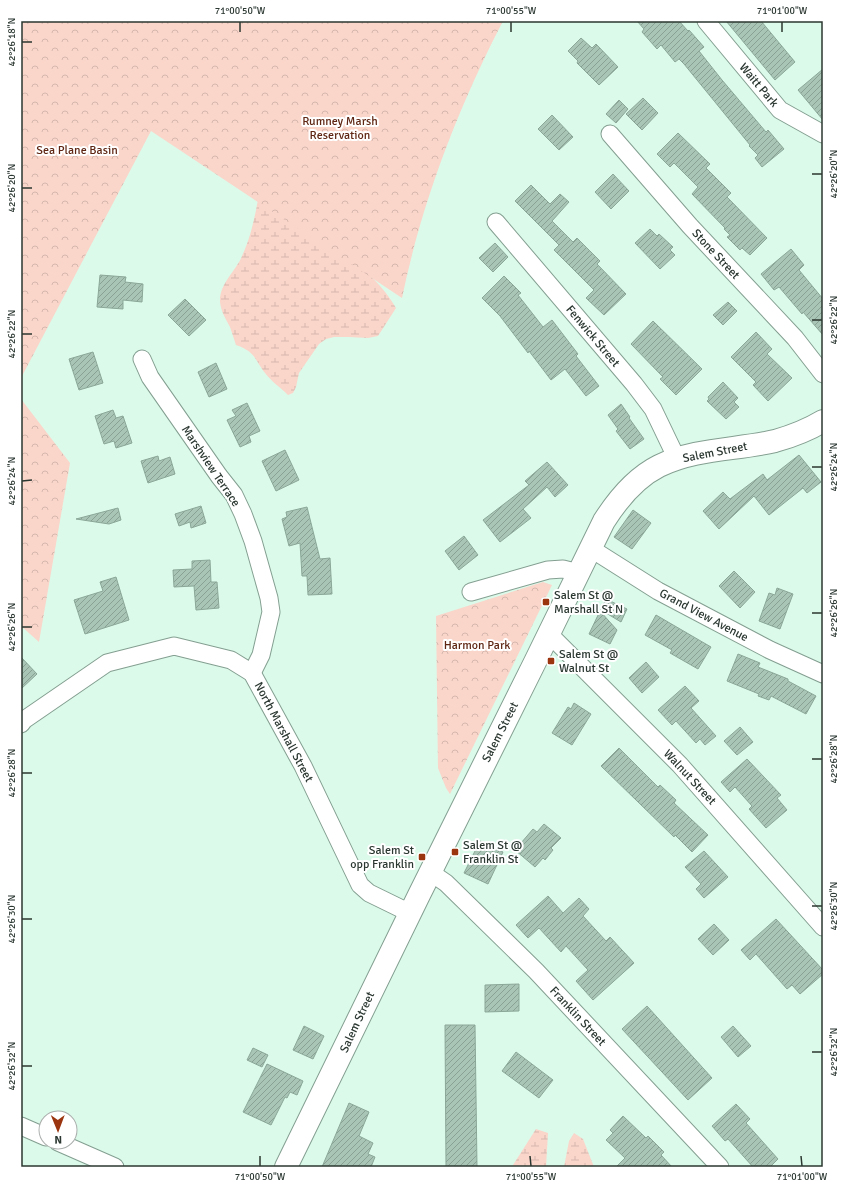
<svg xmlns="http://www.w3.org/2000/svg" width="844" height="1188" font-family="Signika,sans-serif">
	<defs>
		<pattern id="wetland-marsh" width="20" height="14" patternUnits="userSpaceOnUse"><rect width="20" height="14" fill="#fad5ca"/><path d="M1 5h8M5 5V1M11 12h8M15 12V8" fill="none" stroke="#d6b7ae"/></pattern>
		<pattern id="park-crowns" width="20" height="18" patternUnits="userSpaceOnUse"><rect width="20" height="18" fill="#fad5ca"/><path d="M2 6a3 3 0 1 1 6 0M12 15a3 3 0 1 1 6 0" fill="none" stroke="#d6b7ae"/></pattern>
		<pattern id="building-hatch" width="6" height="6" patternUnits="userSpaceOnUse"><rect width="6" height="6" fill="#a8c5b6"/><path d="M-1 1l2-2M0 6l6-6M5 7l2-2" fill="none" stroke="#89a195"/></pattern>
	</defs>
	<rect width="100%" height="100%" fill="#dcfaea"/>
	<g fill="url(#wetland-marsh)">
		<path d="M260,188C280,204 301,219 321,235C348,256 379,278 396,308L378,336L368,338L348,337H334L326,339L319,344L299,373L296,387L293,393L288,395C281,388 271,381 265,373C254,359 256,352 236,345C234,339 232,333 230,327C226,319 221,312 220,302C219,284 236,271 242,256C252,235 256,211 260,188Z"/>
		<path d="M536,1129L548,1133L546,1167H513V1165Z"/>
		<path d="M574,1133L583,1139L594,1167H564L569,1141Z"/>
	</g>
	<g fill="url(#park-crowns)">
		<path d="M21,21H503C458,108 422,201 402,298L151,131L21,378Z"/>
		<path d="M21,399L70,463L39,642L21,626Z"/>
		<path d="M543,582L552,585L450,794L446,788L438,768L436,616Z"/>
	</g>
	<g fill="url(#building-hatch)" stroke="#8aa798">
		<path d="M637,21H679L688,31L689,30L704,47L699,51L722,80L766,132L768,130L784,149L762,167L755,158L758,155L749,146L750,145L684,64L679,59L675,62L661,45L657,49L642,32L644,29Z"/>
		<path d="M726,21H761L795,62L775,80Z"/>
		<path d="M581,38L592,48L596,44L618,67L599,85L577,63L578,61L568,51Z"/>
		<path d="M823,69V120L798,90Z"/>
		<path d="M643,98L658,113L642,130L626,114Z"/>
		<path d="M619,100L628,109L616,123L606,114Z"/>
		<path d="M552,115L573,137L559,150L538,129Z"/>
		<path d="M678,133L710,164L706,168L731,193L727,197L767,238L750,255L742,248L740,250L727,237L730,235L724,229L725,228L692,194L698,187L674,163L670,167L657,154Z"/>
		<path d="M613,174L629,191L611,209L595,192Z"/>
		<path d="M531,185L550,204L560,194L569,202L552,221L573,242L577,238L600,261L597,264L626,294L604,315L586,298L594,290L554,250L559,245L515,201Z"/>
		<path d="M650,229L657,236L659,234L673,247L670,250L675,255L660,269L635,243Z"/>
		<path d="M495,243L508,257L493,272L479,258Z"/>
		<path d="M791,249L804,265L799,270L823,299V335L803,312L802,314L779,287L774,290L761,274Z"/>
		<path d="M100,275L126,277L125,282L143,284L142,302L123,300V309L97,307Z"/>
		<path d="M504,276L521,293L518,295L543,327L552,320L578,354L576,356L599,386L586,396L565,369L551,380L529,351L528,353L500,316L482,298Z"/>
		<path d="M185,299L206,320L189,336L168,315Z"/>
		<path d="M728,302L737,311L723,325L713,315Z"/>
		<path d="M653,321L702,369L676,395L660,379L663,377L631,344Z"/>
		<path d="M756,332L772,349L767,354L792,378L768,401L753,385L756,382L731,357Z"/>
		<path d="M93,352L103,383L79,390L69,359Z"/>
		<path d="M216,363L227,389L209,397L198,372Z"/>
		<path d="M723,382L738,398L734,402L739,407L726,419L707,401L709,399L708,397Z"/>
		<path d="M247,403L260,431L249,436L251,442L240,447L227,420L236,416L232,410Z"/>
		<path d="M621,404L630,417L629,418L644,439L630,449L616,431L618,429L608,415Z"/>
		<path d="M113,410L116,418L123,416L132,443L116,448L114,441L104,444L95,416Z"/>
		<path d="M285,450L299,480L276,491L262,461Z"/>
		<path d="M799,455L821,482L807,493L803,488L769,515L754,496L719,529L703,511L723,492L730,499L763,474L767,480Z"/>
		<path d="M158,456L159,461L170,457L175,474L148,483L141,461Z"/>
		<path d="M547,462L568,485L555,497L547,487L523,509L531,518L500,542L483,520L529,485L525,481Z"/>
		<path d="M201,506L206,523L191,528L190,522L179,526L175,514Z"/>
		<path d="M307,507L320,559L330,558L332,594L308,595L307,576H302L300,543L289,546L282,519L287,517L286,512Z"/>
		<path d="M118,508L121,520L109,524L76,519Z"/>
		<path d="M633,510L651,523L632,549L614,537Z"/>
		<path d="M464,536L478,555L459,570L445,551Z"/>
		<path d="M210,560L211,582H217L219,608L196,610L194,586L174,587L173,570L192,569V561Z"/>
		<path d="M734,571L755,592L740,608L719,586Z"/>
		<path d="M116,577L129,620L85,634L74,600L103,591L100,582Z"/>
		<path d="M777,588L793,594L780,629L759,621L769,593L775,595Z"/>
		<path d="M606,599L627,609L621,622L601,610Z"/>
		<path d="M600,611L617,630L610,644L589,634Z"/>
		<path d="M656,615L711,647L698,669L670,653L672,650L645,635Z"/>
		<path d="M738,654L760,663L758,667L788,679V681L816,696L806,714L771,696L769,700L758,696L759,694L727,681Z"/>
		<path d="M21,657L37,674L21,689Z"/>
		<path d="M646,662L659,677L642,693L629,678Z"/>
		<path d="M685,686L699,701L691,708L716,736L705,745L700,739L696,743L676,721L672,725L658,710Z"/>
		<path d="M574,703L591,714L572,745L552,733L568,707L571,709Z"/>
		<path d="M740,727L753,742L737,755L724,741Z"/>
		<path d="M619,748L658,787L660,785L676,800L674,803L708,835L692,852L675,835L674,837L601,766Z"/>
		<path d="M747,759L781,795L777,798L787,810L766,828L749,809L752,806L735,787L730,792L721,782Z"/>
		<path d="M544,824L561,838L551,848L553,850L545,860L543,858L535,867L515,850L533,829L537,832Z"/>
		<path d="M480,841L503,852L488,884L464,873Z"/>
		<path d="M704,851L728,877L704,898L696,889L701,884L685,867Z"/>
		<path d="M548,896L563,913L579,898L589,909L583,916L606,941L610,937L634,963L593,1000L576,981L588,970L566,946L561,952L539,928L528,938L516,925Z"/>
		<path d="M776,919L823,970V974L800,994L792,985L787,989L756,954L750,960L741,950Z"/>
		<path d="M714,924L729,940L713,955L698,939Z"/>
		<path d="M519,984V1011L485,1012V985Z"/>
		<path d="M647,1006L712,1078L688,1100L622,1029Z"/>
		<path d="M445,1025H475L477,1167H446Z"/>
		<path d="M304,1026L324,1036L313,1059L293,1050Z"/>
		<path d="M733,1026L751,1046L738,1057L721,1037Z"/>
		<path d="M253,1048L268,1055L262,1067L247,1060Z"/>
		<path d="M516,1052L553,1080L539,1098L502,1071Z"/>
		<path d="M267,1064L303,1081L297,1095L290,1092L287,1098L285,1097L271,1125L243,1112Z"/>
		<path d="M349,1103L369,1112L359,1136L373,1143L368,1154L375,1157L371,1167H322Z"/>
		<path d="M736,1104L750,1119L746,1123L778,1159L770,1167H753L728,1139L725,1141L712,1126Z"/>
		<path d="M623,1116L646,1138L648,1136L664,1152L661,1155L672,1167H616L625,1158L606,1140L613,1133L610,1130Z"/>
	</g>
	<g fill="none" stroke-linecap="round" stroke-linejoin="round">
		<g stroke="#839f91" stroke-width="19">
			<g id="minor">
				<path d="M706,21L780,110L823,134"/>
				<path d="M610,134L690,226L795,338L823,374"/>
				<path d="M496,222L634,384L653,409L677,459"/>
				<path d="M142,359L150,377L219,476L234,495L243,514L253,541L269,598L271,612L261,655L252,673"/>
				<path d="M590,548L658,591L770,650L823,674"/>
				<path d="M471,592L548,570L563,569L579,573"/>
				<path d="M549,634L680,765L823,927"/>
				<path d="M21,724L24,720L107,663L174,646L231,660L252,673L303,766L360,885L369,893L410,913"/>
				<path d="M430,872L446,883L536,971L720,1167"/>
				<path d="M21,1126L46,1137"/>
				<path d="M58,1142L115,1167"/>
			</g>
		</g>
		<g stroke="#839f91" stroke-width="24">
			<path id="secondary" d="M286,1167L419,895L535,662L604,521C618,499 635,478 659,466C696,448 737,450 775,441C793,436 808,430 823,421"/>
		</g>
		<use href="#minor" stroke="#fff" stroke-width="17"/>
		<use href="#secondary" stroke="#fff" stroke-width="22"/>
	</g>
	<path fill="none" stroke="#2b3731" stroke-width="1.5" d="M240,22V32M511,22V32M782,22V32M22,42H32M812,174H822M22,188H32M812,320H822M22,334H32M812,467H822M22,481L32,480M812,613H822M22,627H32M812,759H822M22,773H32M812,906H822M22,919H32M812,1052H822M22,1066H32M260,1156V1166M530,1156L531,1166M801,1156L802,1166"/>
	<g fill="#9b350f" stroke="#fff" stroke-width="1.5">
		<rect x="542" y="598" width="8" height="8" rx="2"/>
		<rect x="547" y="657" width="8" height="8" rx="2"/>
		<rect x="451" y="848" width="8" height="8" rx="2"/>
		<rect x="418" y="853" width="8" height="8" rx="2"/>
	</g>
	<g text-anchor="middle" stroke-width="4" stroke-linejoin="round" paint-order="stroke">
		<g font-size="12" fill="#2b3731" stroke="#fff">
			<text transform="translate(759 85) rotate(50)" y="4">Waitt Park</text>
			<text transform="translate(716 254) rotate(47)" y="4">Stone Street</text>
			<text transform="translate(593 336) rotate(50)" y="4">Fenwick Street</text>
			<text transform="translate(715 452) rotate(-11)" y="4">Salem Street</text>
			<text transform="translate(211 466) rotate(56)" y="4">Marshview Terrace</text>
			<text transform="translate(704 615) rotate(28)" y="4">Grand View Avenue</text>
			<text transform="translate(284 732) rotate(62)" y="4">North Marshall Street</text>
			<text transform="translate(500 732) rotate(-63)" y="4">Salem Street</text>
			<text transform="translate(690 777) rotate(47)" y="4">Walnut Street</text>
			<text transform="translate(578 1016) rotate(47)" y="4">Franklin Street</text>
			<text transform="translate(357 1022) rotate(-65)" y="4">Salem Street</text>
		</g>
		<g font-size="12" fill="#5e2613" stroke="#fff">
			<text x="340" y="125">Rumney Marsh<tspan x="340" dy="14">Reservation</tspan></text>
			<text x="77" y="154">Sea Plane Basin</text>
			<text x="477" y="649">Harmon Park</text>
		</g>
		<g font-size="12" fill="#2b3731" stroke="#fff" text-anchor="start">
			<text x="554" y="599">Salem St @<tspan x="554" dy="14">Marshall St N</tspan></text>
			<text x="559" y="658">Salem St @<tspan x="559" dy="14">Walnut St</tspan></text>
			<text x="463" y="849">Salem St @<tspan x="463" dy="14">Franklin St</tspan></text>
			<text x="414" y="854" text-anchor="end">Salem St<tspan x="414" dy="14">opp Franklin</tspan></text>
		</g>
	</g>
	<rect width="844" height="1188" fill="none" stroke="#ffffff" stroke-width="44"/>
	<g transform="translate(58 1130) rotate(179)"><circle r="19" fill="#ffffff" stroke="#aaafad"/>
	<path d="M0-3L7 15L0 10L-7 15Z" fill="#9b350f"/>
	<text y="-6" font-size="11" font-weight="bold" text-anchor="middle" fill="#2b3731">N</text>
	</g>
	<rect x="22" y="22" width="800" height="1144" fill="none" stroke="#2b3731" stroke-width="1.5"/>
	<g font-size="10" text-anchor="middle" fill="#2b3731">
		<text x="240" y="14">71°00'50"W</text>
		<text x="511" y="14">71°00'55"W</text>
		<text x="782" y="14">71°01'00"W</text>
		<text transform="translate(11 42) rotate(-90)" y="4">42°26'18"N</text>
		<text transform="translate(833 174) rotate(-90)" y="4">42°26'20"N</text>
		<text transform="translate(11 188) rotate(-90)" y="4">42°26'20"N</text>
		<text transform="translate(833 320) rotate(-90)" y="4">42°26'22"N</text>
		<text transform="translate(11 334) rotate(-90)" y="4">42°26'22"N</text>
		<text transform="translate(833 467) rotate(-90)" y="4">42°26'24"N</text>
		<text transform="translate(11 481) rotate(-90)" y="4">42°26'24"N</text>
		<text transform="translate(833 613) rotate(-90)" y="4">42°26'26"N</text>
		<text transform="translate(11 627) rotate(-90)" y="4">42°26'26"N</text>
		<text transform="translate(833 759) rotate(-90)" y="4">42°26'28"N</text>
		<text transform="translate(11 773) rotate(-90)" y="4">42°26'28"N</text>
		<text transform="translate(833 906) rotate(-90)" y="4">42°26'30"N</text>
		<text transform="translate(11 919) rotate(-90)" y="4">42°26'30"N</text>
		<text transform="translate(833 1052) rotate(-90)" y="4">42°26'32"N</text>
		<text transform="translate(11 1066) rotate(-90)" y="4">42°26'32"N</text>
		<text x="260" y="1180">71°00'50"W</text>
		<text x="531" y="1180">71°00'55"W</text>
		<text x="802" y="1180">71°01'00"W</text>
	</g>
</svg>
